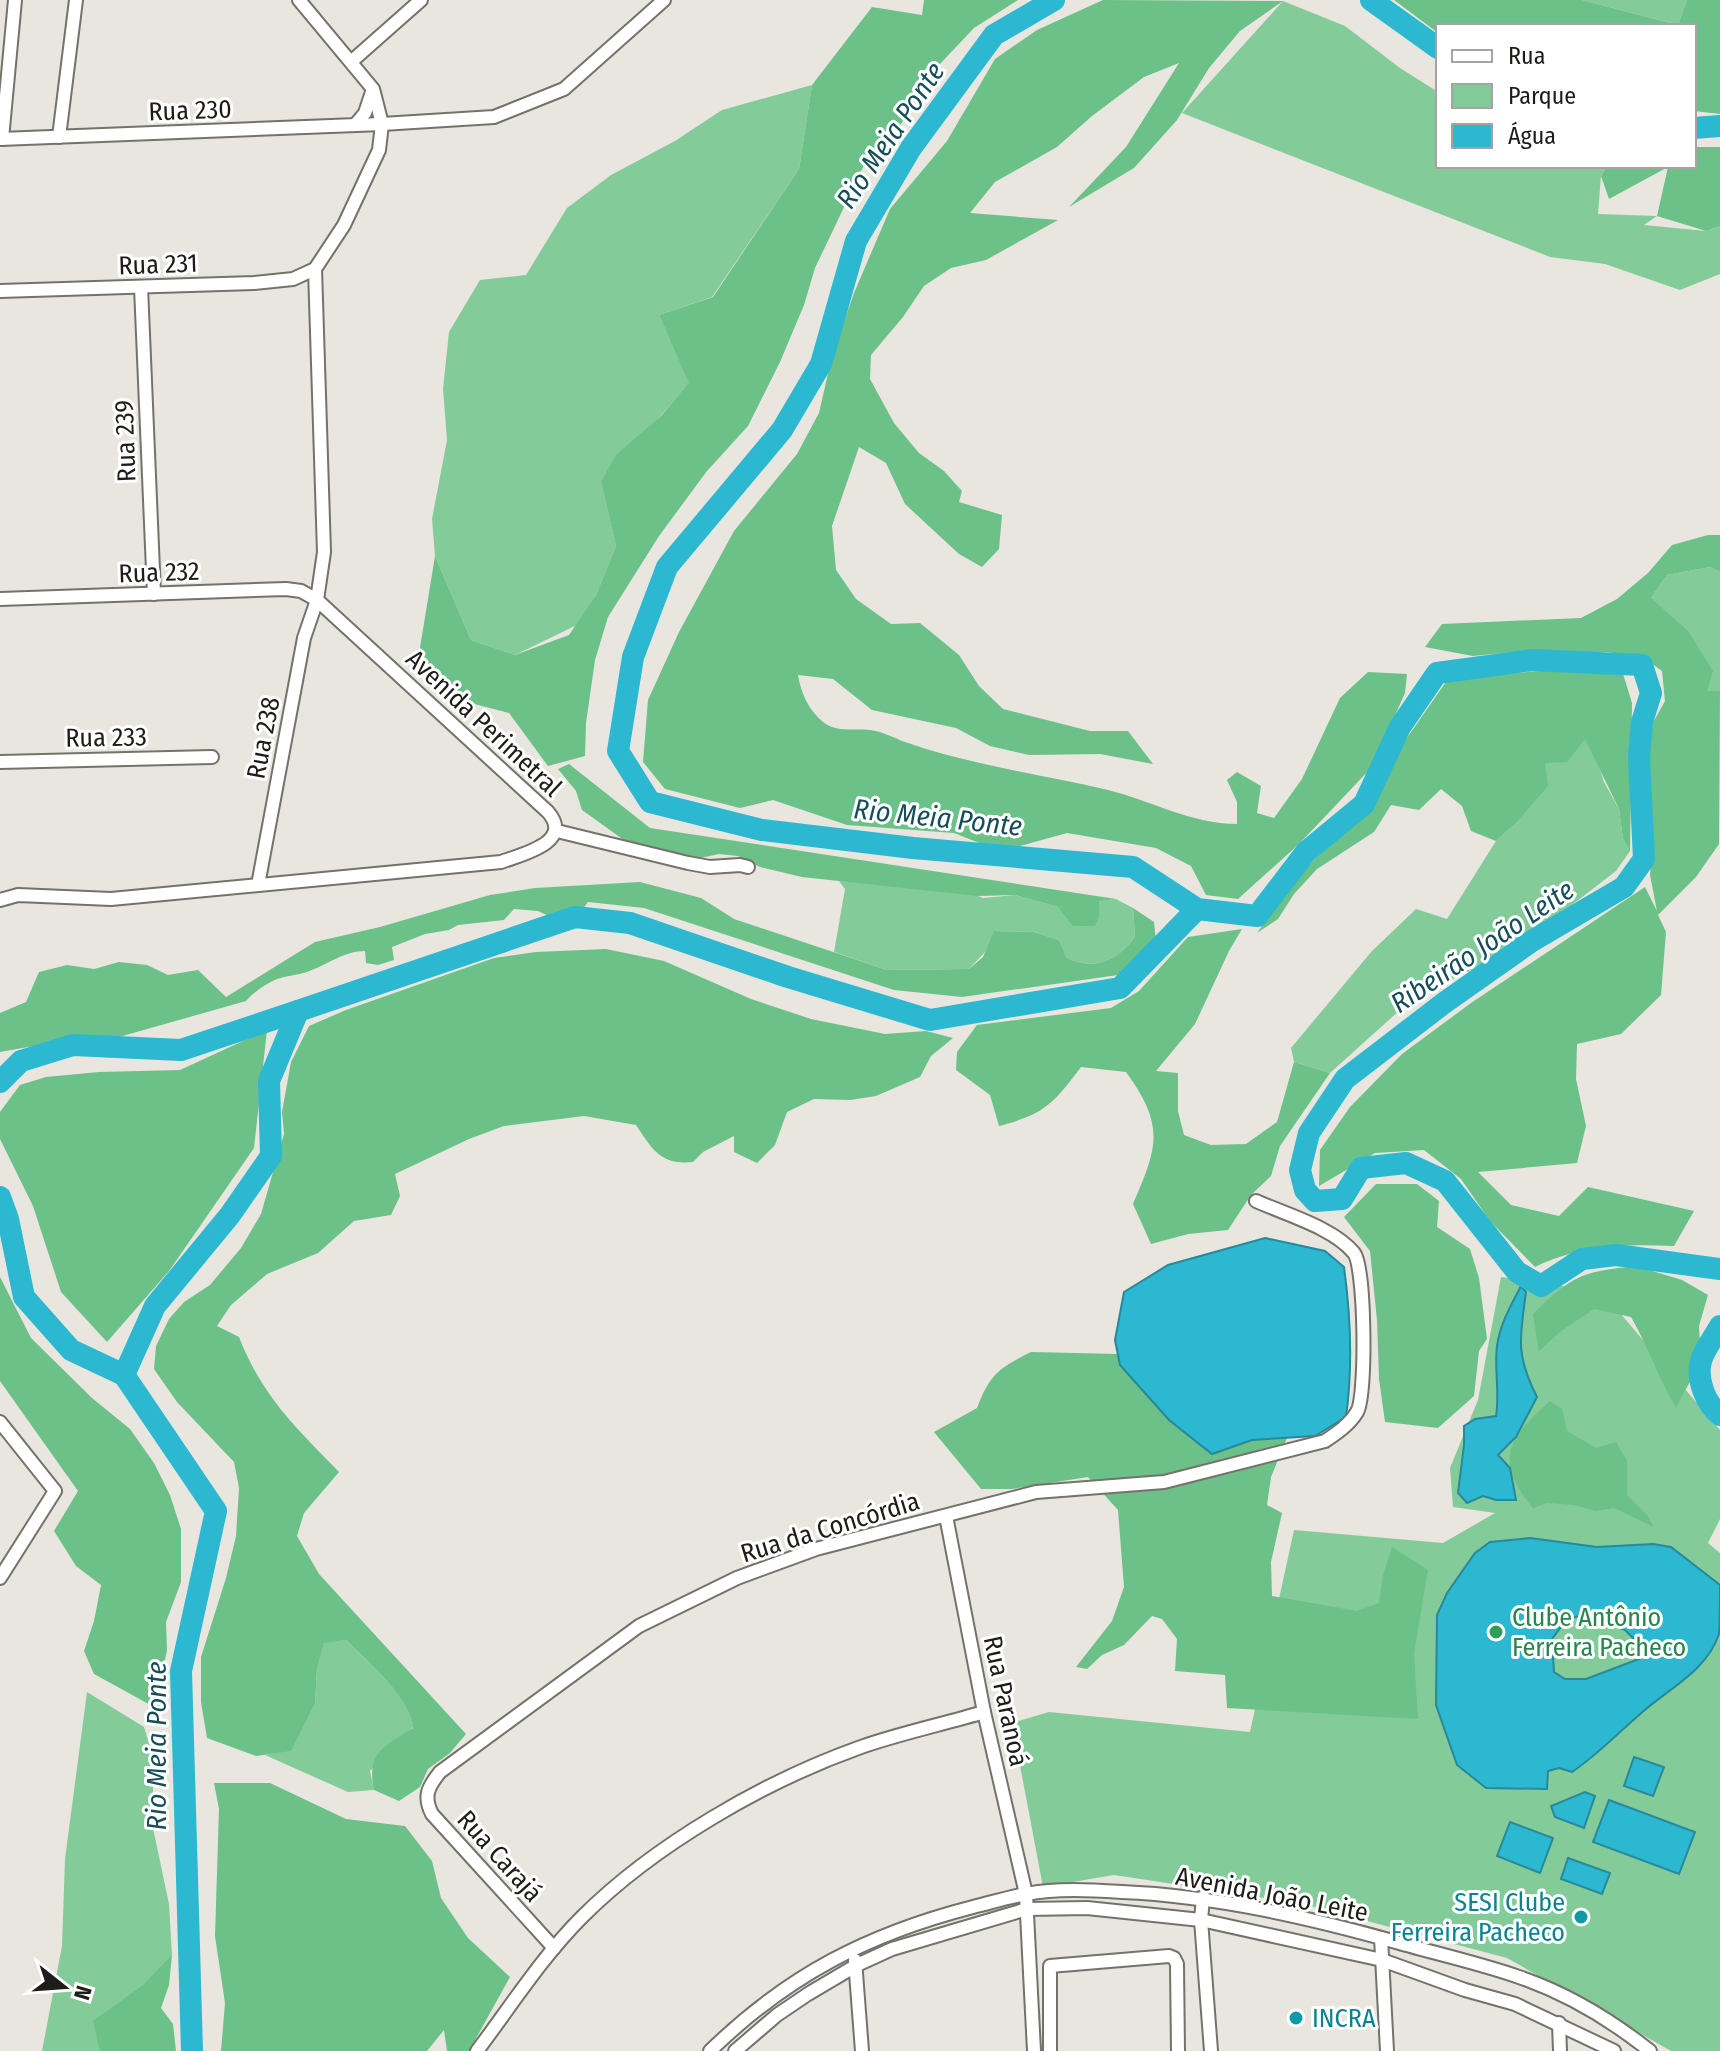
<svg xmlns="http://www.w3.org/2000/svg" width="1720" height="2051" font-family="'Fira Sans Condensed',sans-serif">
	<rect width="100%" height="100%" fill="#e8e6de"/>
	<g fill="#84cb9a">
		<path d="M1582,0H1687L1678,25Z"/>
		<path d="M1283,1L1345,26L1400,68L1438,92V166H1607L1601,176L1598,214L1657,216L1644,225L1706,231L1720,226V274L1680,290L1605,264L1550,257L1182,113Z"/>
		<path d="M812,85L799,169L712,297L659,315L690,383L601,482L616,546L596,595L577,625L515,655L471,640L435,556L432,519L447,440L443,389L449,332L480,280L526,275L567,208L611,175L675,141L722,110Z"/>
		<path d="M1710,567L1720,570V694L1707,691L1651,598L1667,575Z"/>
		<path d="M1588,731L1604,782L1619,809L1623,839L1630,851L1616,871L1568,908L1473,969L1411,1000L1330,1073L1294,1062L1291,1048L1372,951L1416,909L1447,919L1496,841L1514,825L1545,762Z"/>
		<path d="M839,881L926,888L973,894L983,898L1015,895L1058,907L1066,915L1099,917L1098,901L1116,899L1133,908L1135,937C1117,961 1095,971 1067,958L1059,940L1034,932L995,931L985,952L969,969L887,970L834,952L845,889Z"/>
		<path d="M1501,1277L1602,1292L1720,1430V1519L1708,1543L1720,1553V2051H1671L1507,1958L1299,1903L1114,1875L1043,1887L1012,1723L1049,1712L1250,1732L1294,1530L1443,1543L1495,1513L1453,1507L1450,1468L1478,1400Z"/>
		<path d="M346,1640C366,1661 413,1699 413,1727L370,1771L374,1790L348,1792L265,1755L291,1750L315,1704L317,1669L324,1642Z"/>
		<path d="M87,1692L144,1727L153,1757V1828L169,1904L172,1955L117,2051H42L62,1946L65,1859Z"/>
	</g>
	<g fill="#6bc188">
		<path d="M924,0H1018L974,28L939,65L901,124L866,161L815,268L804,305L780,362L748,426L707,471L659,536L608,617L595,660L586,723L585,756L548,766L509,713L440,695L418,660L435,556L471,640L515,655L569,635L596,595L616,546L601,482L616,455L661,416L689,383L659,315L713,297L799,169L812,85L872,7L922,15Z"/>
		<path d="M1103,0L1283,1L1240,31L1209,68L1177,120L1134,168L1069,207L1126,147L1179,63L1144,77L1092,116L1057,147L995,182L970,213L1058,220L986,260L951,268L924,286L903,317L871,355L870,379L894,423L919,453L944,471L962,491L959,502L1002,515L999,549L982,567L959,554L905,504L886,463L859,447L832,526L836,570L856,599L891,624L920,623L959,655L979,686L1003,709L1090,731H1128L1153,764L1100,754L1029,755L990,746L956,728L872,710L833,679L798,675C801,693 808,709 823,722C836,733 855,728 870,730C882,731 894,738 905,742C971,765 1040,774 1108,790C1152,801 1192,824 1237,824V802L1227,780L1237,772L1261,786L1257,813L1274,818L1302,779L1340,698L1368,672L1407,674L1405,693L1372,767L1299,844L1238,899L1206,895L1191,866L1156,848L1067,833L1020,846H987L954,833L847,825L773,800L740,808L665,789L643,762L648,700L679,632L734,531L797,454L819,413L832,356L854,293L890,209L947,141L995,59L1037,30Z"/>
		<path d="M1394,0H1582L1678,25L1687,0H1720V114L1694,111V26H1438V33Z"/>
		<path d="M1694,147H1720V226L1706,231L1657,216L1668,167L1609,199L1601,176L1607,166H1694Z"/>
		<path d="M1708,535H1720V571L1710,567L1667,575L1651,598L1688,631L1713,671L1707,691H1720L1719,844L1696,877L1658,915L1666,932L1661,995L1621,1034L1577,1044L1576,1079L1586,1126L1577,1163L1478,1172L1511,1205L1559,1216L1588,1187L1694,1211L1674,1246C1625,1244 1580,1245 1535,1267L1490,1221L1461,1179L1424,1150L1375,1153L1319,1186L1320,1150L1350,1107L1402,1054L1471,1003L1645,887L1657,911L1650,875L1653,839L1646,765L1651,726L1665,701L1662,671L1644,658L1607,652H1513L1473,656L1425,647L1442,624L1581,618L1617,599L1648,573L1672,545Z"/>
		<path d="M1620,664L1632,703L1630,851L1623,839L1619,809L1585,739L1567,762L1545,763L1548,786L1514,825L1496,841L1471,831L1462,806L1441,789L1419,810L1391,805L1374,832L1317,869L1294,894L1278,919L1257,933L1295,879L1342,832L1364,816L1395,755L1448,679Z"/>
		<path d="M569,764L650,828L1116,899L1099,901V917L1095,926H1073L1058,907L1015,895L978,896L802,877L760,867L738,856L719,854L696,859L635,848L582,810L576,791L558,769Z"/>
		<path d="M640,882L701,898L734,919L887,970L969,969L983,957L994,931L1034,932L1059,940L1067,958C1095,971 1117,961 1135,937L1133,908L1154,922L1157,950L1135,962L1118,975L962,997L894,990L644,908L588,902L582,910L562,922L538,911L514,909L504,920L458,925L449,930L425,934L392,947L394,960L378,965L366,963L365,951C344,951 327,965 307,972C297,975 286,976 277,979C265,984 254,992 246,1001L119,1037L73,1039L0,1052V1013L26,1002L39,972L67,965L94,969L119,962L147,965L168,975L198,970L226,997L315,942L380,927L490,895L535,888Z"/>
		<path d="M1242,929L1229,951L1195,1024L1156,1071L1178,1073V1111L1184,1135L1211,1145L1246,1144L1277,1122L1294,1062L1330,1073L1280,1146L1271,1176L1251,1195L1228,1230L1188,1234L1151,1244L1133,1204C1158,1146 1165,1126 1126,1072L1081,1067C1053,1104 1045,1114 999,1126L990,1095L956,1070L957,1052L977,1025L1111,1008L1139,991L1188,937Z"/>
		<path d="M606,949L664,961L751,999L811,1019L885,1034L926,1031L953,1038L931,1056L920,1077L876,1096L850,1100L814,1099L787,1112L775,1145L757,1163L734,1152V1136L703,1152L693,1162C660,1165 653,1150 636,1125L584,1116L504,1126L469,1139L395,1174L400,1196L391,1215L354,1221L318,1253L267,1274L231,1305L217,1326L239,1337C262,1396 295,1427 339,1472L304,1513L297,1536L319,1574L466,1734L450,1753L428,1769L420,1787L399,1801L374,1790C366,1752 385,1746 413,1728C413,1700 366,1660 346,1640L324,1643L317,1669L315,1704L291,1751L256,1756L207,1738L201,1702V1657L226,1578L236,1536L239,1488L234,1462L177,1402L154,1369L156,1346L169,1319L184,1302L210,1285L241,1248L261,1214L284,1134L282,1112L291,1062L309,1026L346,1010L494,958L536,952Z"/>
		<path d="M267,1030L254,1148L169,1271L107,1342L61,1292L33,1206L0,1139V1112L20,1085L46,1077L99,1072L180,1070Z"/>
		<path d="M1376,1184H1417L1439,1201L1437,1227L1470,1249L1479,1278L1487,1339L1479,1351L1474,1396L1438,1428L1385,1422L1379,1379L1377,1320L1370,1251L1344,1217Z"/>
		<path d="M1636,1266L1682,1280L1708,1295L1699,1326L1701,1362L1676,1407C1658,1378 1648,1346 1631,1317L1594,1309L1561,1331L1539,1351L1533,1314C1573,1275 1581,1272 1636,1266Z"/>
		<path d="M0,1277L31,1338L92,1398L130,1429L154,1463L170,1495L181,1529V1582L166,1622L167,1650L160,1684L165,1713L94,1674L84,1651L94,1621L101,1585L76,1566L54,1531L78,1491L0,1381Z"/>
		<path d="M1031,1352L1118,1354L1212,1454L1252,1440L1287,1438L1271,1477L1267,1505L1282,1513L1271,1562L1272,1596L1357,1611L1379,1603L1383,1575L1392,1547L1428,1570L1414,1654L1418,1719L1227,1708L1225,1675L1175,1671L1177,1639L1162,1619L1152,1616L1124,1645L1102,1655L1087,1669L1076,1667L1112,1621L1124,1587L1118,1510L1088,1477L1012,1489H981L934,1432L977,1408C990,1374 999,1368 1031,1352Z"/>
		<path d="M1550,1401L1562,1409L1567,1431L1596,1448L1616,1442L1627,1461V1495L1647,1515L1654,1527L1614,1508L1596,1511L1575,1505L1547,1503L1533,1508C1493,1460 1508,1438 1550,1401Z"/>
		<path d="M214,1783H270L346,1819L405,1826L432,1861L441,1898L468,1938L510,1977L469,2051H447L444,2030L427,2051H221L225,2003L215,1936L219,1809Z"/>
		<path d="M172,1955L169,1985L161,2008L173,2024L176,2051H100L93,2021L143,1985Z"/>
	</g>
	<g fill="#2bb8d0" stroke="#278999" stroke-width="2" fill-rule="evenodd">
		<path d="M1265,1238L1325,1251L1344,1267C1351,1318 1353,1366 1346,1417L1315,1436L1252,1440L1212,1454L1169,1420L1120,1365L1115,1340L1124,1292L1168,1265Z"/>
		<path d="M1521,1286L1526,1292C1520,1337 1515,1354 1537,1397L1516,1437L1498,1455L1510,1468L1516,1500H1496L1483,1496L1467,1503L1458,1493L1464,1445V1426L1475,1419L1496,1416C1500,1393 1494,1369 1497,1346C1500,1324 1511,1305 1521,1286Z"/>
		<path d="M1530,1538L1597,1547L1653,1544L1671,1547L1720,1585C1720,1600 1720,1621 1719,1634C1706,1673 1665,1690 1638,1716C1616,1735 1597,1755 1572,1772L1559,1768L1548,1771L1547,1789L1486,1788L1457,1765L1436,1705L1437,1615L1447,1593L1475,1553L1490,1542ZM1588,1614L1625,1630L1644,1649L1639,1659L1586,1679H1565L1554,1672L1552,1639L1567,1619Z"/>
		<path d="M1634,1757L1664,1767L1653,1796L1624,1786Z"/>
		<path d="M1585,1792L1595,1796L1584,1828L1555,1817L1551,1806Z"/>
		<path d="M1609,1800L1695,1832L1679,1874L1593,1842Z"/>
		<path d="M1510,1822L1553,1838L1540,1873L1497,1856Z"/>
		<path d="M1568,1858L1610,1873L1602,1894L1561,1879Z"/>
	</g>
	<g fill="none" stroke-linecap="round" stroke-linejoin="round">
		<g stroke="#2bb8d0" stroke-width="22">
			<path d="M1054,0L994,35L911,148L856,241L821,364L782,430L667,567L633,657L618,751L650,802L762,830L913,848L1133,867L1197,909L1257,916L1306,852L1364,804L1400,727L1437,673L1532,660L1642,665L1651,693L1642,722L1639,758L1644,859L1624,887L1532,941L1444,1003L1345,1079L1309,1133L1300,1170L1305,1190L1315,1201L1342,1199L1361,1168L1406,1163L1445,1181L1517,1272L1541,1286L1582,1259L1616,1255L1720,1269"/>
			<path d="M1371,0L1438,48"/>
			<path d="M1694,128L1720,126"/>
			<path d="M0,1082L21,1061L73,1045L181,1050L298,1011"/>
			<path d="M0,1197L8,1219L24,1297L71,1350L124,1375"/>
			<path d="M1720,1326C1714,1337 1704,1350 1701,1361C1696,1380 1706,1404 1720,1415"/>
			<path d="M192,2051L181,1671L216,1511L124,1375L155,1306L230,1215L271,1156L269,1081L298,1011L575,917L630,923L788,977L930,1020L1120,988L1197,909"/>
		</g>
		<g stroke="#73726b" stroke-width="16">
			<g id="minor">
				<path d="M352,61L421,0"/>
				<path d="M355,125L365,113L372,92"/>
				<path d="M59,137L76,0"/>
				<path d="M0,139L382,124L494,117L564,89L664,0"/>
				<path d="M2,139L15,0"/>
				<path d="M141,287L154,594"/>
				<path d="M0,291L254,283L293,279L315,269"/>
				<path d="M0,599L286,589L301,591L317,600L304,638L258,885"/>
				<path d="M0,762L212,757"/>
				<path d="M557,831L688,863L710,867L740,865L748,867"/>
				<path d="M0,900L18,895L111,899L501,862C523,854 574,842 548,812L317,600L324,552L315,269L344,225L379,150L382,124L373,89L299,0"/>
				<path d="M0,1422L55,1491L0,1578"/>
				<path d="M946,1516L984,1712L1026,1894L1034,2051"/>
				<path d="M1203,1897L1201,1920L1211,2051"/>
				<path d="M1381,1938L1387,2051"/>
				<path d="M554,1948L432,1814C423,1796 428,1787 440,1772L639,1626L737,1578L816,1549L1036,1492L1164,1482L1325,1441C1337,1433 1349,1425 1357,1412C1367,1395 1365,1267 1354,1253C1334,1228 1285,1214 1256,1201"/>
				<path d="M855,1960L862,2051"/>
				<path d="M1559,2023L1560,2051"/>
				<path d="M477,2051C511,2006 542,1957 582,1917C654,1845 765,1781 861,1747C901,1733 944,1724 984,1712"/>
				<path d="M710,2051C788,1975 868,1934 973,1907C990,1903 1008,1897 1026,1894C1057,1888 1091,1890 1122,1892C1215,1896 1307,1917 1396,1942C1437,1954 1479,1963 1519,1977C1566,1993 1611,2020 1650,2051"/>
				<path d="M735,2051L777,2015L808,1994L857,1965L892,1949L1027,1909L1087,1908L1201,1920L1382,1960L1465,1990L1515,2004L1614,2051"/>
				<path d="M1050,2051V1966L1169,1956L1174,1958L1177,1964L1178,2051"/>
			</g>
		</g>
		<use href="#minor" stroke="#fff" stroke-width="12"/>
	</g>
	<circle fill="#2e9e5b" stroke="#fff" stroke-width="3" cx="1496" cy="1632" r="8"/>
	<g fill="#0f9aa8" stroke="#fff" stroke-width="3">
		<circle cx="1581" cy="1917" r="8"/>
		<circle cx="1296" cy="2018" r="8"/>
	</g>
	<g text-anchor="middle" stroke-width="6" stroke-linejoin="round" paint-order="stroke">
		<g font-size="26" fill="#1d1c19" stroke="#fff">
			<text transform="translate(190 110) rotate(-2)" y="9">Rua 230</text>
			<text transform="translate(158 264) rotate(-2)" y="9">Rua 231</text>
			<text transform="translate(125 441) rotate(-92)" y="9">Rua 239</text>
			<text transform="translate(159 572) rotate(-2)" y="9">Rua 232</text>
			<text transform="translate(484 723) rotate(43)" y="9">Avenida Perimetral</text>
			<text transform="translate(106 737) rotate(-1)" y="9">Rua 233</text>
			<text transform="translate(263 738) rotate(-79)" y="9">Rua 238</text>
			<text transform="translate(830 1527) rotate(-17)" y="9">Rua da Concórdia</text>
			<text transform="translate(1006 1701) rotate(78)" y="9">Rua Paranoá</text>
			<text transform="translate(500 1856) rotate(48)" y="9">Rua Carajá</text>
			<text transform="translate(1272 1894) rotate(11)" y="9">Avenida João Leite</text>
		</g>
		<g font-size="26" fill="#27864d" stroke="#fff" text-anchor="start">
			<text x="1512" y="1626">Clube Antônio<tspan x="1512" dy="30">Ferreira Pacheco</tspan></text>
		</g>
		<g font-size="26" fill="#0d838f" stroke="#fff" text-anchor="end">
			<text x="1565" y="1911">SESI Clube<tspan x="1565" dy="30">Ferreira Pacheco</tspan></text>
			<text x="1312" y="2027" text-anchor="start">INCRA</text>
		</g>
		<g font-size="28" font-style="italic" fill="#164e58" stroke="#fff">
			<text transform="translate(890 135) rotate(-56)" y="10">Rio Meia Ponte</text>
			<text transform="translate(938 817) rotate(6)" y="10">Rio Meia Ponte</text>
			<text transform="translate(1482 946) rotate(-34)" y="10">Ribeirão João Leite</text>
			<text transform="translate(156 1746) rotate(-90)" y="10">Rio Meia Ponte</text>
		</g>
	</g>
	<rect x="1436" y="24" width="260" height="144" fill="#ffffff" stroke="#a5a4a3" stroke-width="2"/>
	<rect x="1452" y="50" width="40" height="12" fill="#ffffff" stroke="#a5a4a3" stroke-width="2"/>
	<text x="1508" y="64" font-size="24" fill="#1d1c19">Rua</text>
	<rect x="1452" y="84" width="40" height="24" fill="#84cb9a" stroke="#a5a4a3" stroke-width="2"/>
	<text x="1508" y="104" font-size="24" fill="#1d1c19">Parque</text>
	<rect x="1452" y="124" width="40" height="24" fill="#2bb8d0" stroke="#a5a4a3" stroke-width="2"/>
	<text x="1508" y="144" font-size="24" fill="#1d1c19">Água</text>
	<g transform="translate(64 1987) rotate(107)" stroke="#ffffff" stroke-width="6" paint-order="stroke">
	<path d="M0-6L14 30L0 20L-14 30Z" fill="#1d1c19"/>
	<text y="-12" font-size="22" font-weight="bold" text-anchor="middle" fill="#1d1c19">N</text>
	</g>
</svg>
